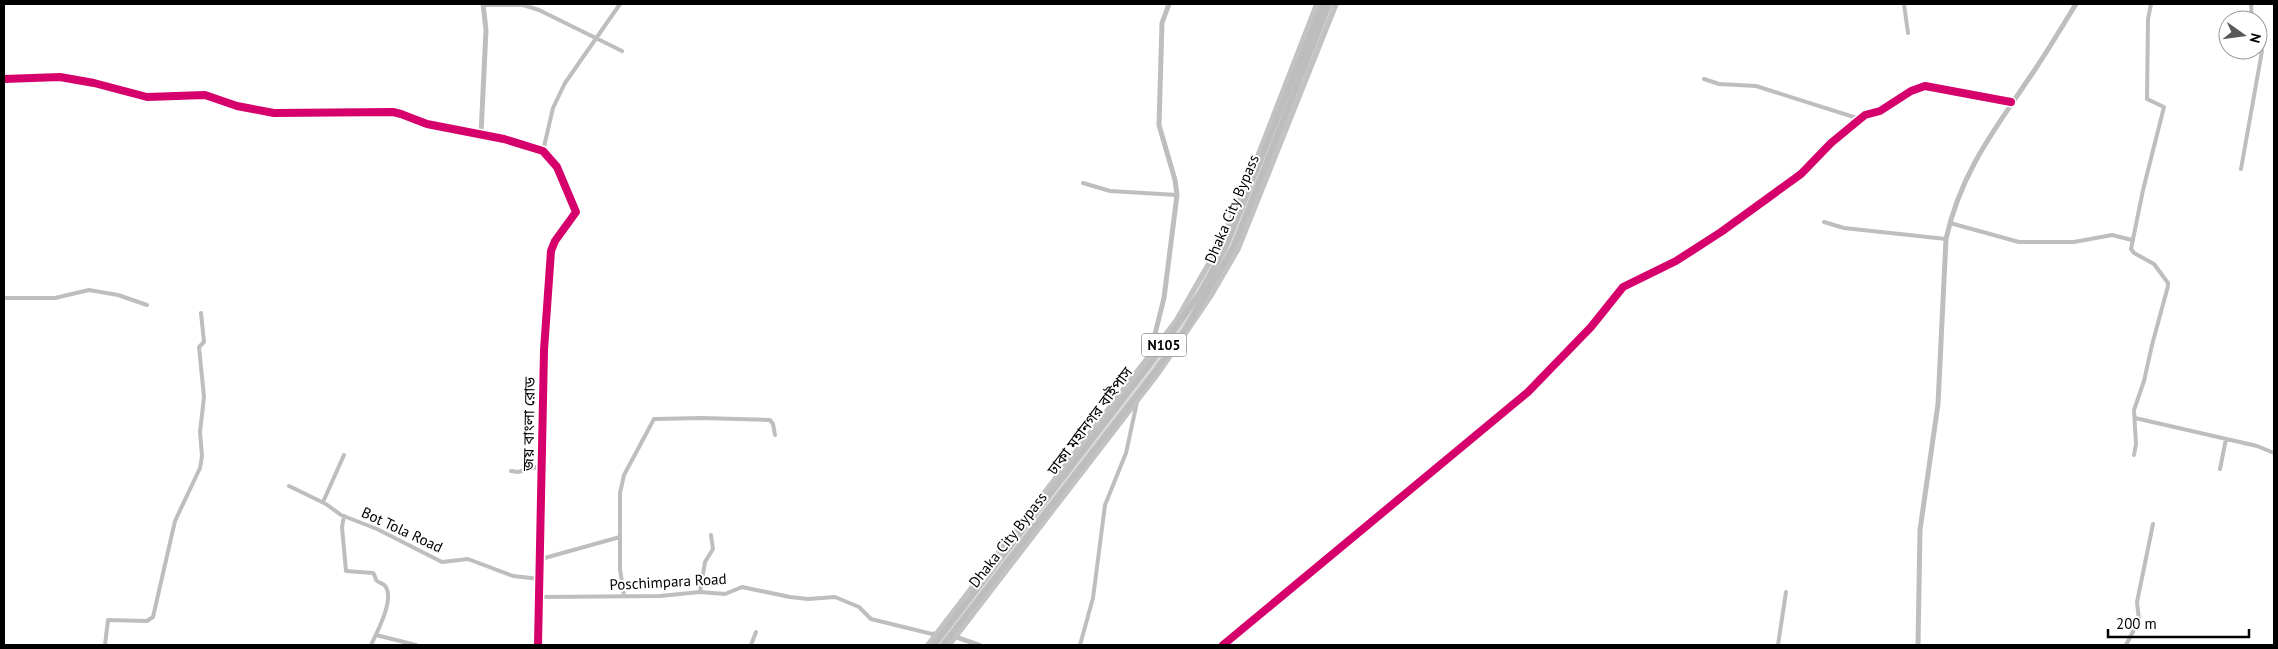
<svg xmlns="http://www.w3.org/2000/svg" width="2278" height="649" viewBox="0 0 2278 649" font-family="'PT Sans','Noto Sans Bengali',sans-serif">
<style>
.lines{fill:none;stroke-linecap:round;stroke-linejoin:round}
.trunk-casing{stroke:#dbdbdb;stroke-width:9}
.minor{stroke:#bebebe;stroke-width:4}
.tertiary{stroke:#bebebe;stroke-width:5}
.secondary{stroke:#c2c2c2;stroke-width:5.5}
.trunk{stroke:#bdbdbd;stroke-width:6}
.cycleway-casing{stroke:#fff;stroke-width:11}
.cycleway{stroke:#d6006c;stroke-width:8}
.labels{text-anchor:middle;stroke-width:4;stroke-linejoin:round;paint-order:stroke}
.shield{fill:#fff;stroke:#4c4c4c;stroke-width:1}
.shield-label{font-size:14px;font-weight:bold;fill:#000}
.street-label{font-size:15px;fill:#000;stroke:#fff}
</style>
<rect width="100%" height="100%" fill="#fff"/>
<g class="lines">
<!-- trunk casing -->
<g class="trunk-casing">
<path id="trunk" d="M934,645L1150,364L1201,292L1226,246L1323,4
M943,645L1156,370L1184,331L1233,248L1329,4"/>
</g>
<!-- minor -->
<path class="minor" d="M1904,4L1908,33
M2251,4L2252,20
M483,5H523L539,10L622,51
M4,79L60,77L94,83L147,97L205,95L237,106L274,113L393,112L427,124L481,134
M1704,79L1719,84L1756,86L1860,119
M543,151L553,108L565,83L620,4
M2241,169L2262,51L2258,40
M1083,183L1110,191L1177,195
M1824,222L1844,228L1946,239
M1950,223L2019,242H2074L2112,235L2132,240
M4,298H55L89,290L118,295L147,305
M2135,418L2257,446L2274,453
M2134,455L2136,444L2134,410L2144,381L2152,345L2168,286V283L2154,264L2134,253L2131,249L2143,190L2164,107L2147,99L2148,19L2151,4
M2220,469L2226,439
M511,471L518,472L541,466
M289,486L326,504L341,515L377,529L442,562L468,559L513,576L540,579
M323,502L344,455
M344,516L342,527L346,571L373,573C375,575 375,577 376,580C378,583 384,583 386,587C394,601 377,632 371,645
M541,559L620,537
M700,592L705,562L713,549L711,535
M624,596L620,569V493L624,475L654,419L703,418L770,420L773,424L775,435
M540,597L660,596L700,592L725,594L742,587L790,597L808,599L835,597L859,607L871,619L932,634L937,633
M376,635L416,645
M105,645L108,620L147,621L153,617L175,521L200,468L202,456L200,432L204,397L199,347L204,342L201,313
M751,645L756,632
M1080,645L1093,598L1105,505L1126,453L1137,402
M1778,645L1786,592
M2126,645L2139,620L2137,602L2153,524"/>
<!-- tertiary -->
<path class="tertiary" d="M483,4L486,30L481,134L543,151L557,167L576,212L555,241L551,251L544,350L538,645
M1153,350L1154,338L1164,298L1177,195L1175,180L1159,125L1162,23L1169,4
M956,637L979,645
M1223,645L1528,392L1591,327L1623,287L1676,261L1721,232L1801,174L1831,143L1865,115L1880,111L1911,91L1925,86L2011,102
M1918,645L1920,530L1938,404L1946,239C1961,170 1998,125 2036,68C2050,47 2063,25 2076,4"/>
<!-- secondary -->
<path class="secondary" d="M928,645L1176,321L1220,244L1249,179L1317,4
M949,645L1159,372L1210,297L1238,249L1336,4"/>
<!-- trunk -->
<use href="#trunk" class="trunk"/>
<!-- cycleway casing -->
<g class="cycleway-casing">
<path id="cycleway" d="M4,79L60,77L94,83L147,97L205,95L237,106L274,113L393,112L401,114L427,124L504,139L543,151L557,167L576,212L555,241L551,251L544,350L538,645
M1223,645L1528,392L1591,327L1623,287L1676,261L1721,232L1801,174L1831,143L1865,115L1880,111L1911,91L1925,86L2011,102"/>
</g>
<!-- cycleway -->
<use href="#cycleway" class="cycleway"/>
</g>
<g class="labels">
<!-- shield labels -->
<rect class="shield" x="1141.5" y="333.5" width="45" height="23" rx="4"/>
<g class="shield-label">
<text x="1164" y="350">N105</text>
</g>
<!-- street labels -->
<g class="street-label">
<text transform="translate(1232 209) rotate(-67)" y="5">Dhaka City Bypass</text>
<text transform="translate(1090 421) rotate(-53)" y="5">ঢাকা মহানগর বাইপাস</text>
<text transform="translate(529 424) rotate(-89)" y="5">জয় বাংলা রোড</text>
<text transform="translate(402 530) rotate(25)" y="5">Bot Tola Road</text>
<text transform="translate(1008 540) rotate(-52)" y="5">Dhaka City Bypass</text>
<text transform="translate(668 582) rotate(-3)" y="5">Poschimpara Road</text>
</g>
</g>
<!-- border -->
<rect width="2278" height="649" fill="none" stroke="#000000" stroke-width="10"/>
<!-- north arrow -->
<g transform="translate(2243 35) rotate(104)"><circle r="24" fill="#ffffff" stroke="#999999"/>
<path d="M0-4L9 19L0 12L-9 19Z" fill="#595959"/>
<text y="-8" font-size="14" font-weight="bold" text-anchor="middle" fill="#000000">N</text>
</g>
<!-- scale -->
<path d="M2108 629v8h141v-8" fill="none" stroke="#000000" stroke-width="2.5"/>
<text x="2116" y="629" font-size="15" fill="#000000" stroke="#ffffff" stroke-width="4" paint-order="stroke">200 m</text>
</svg>
